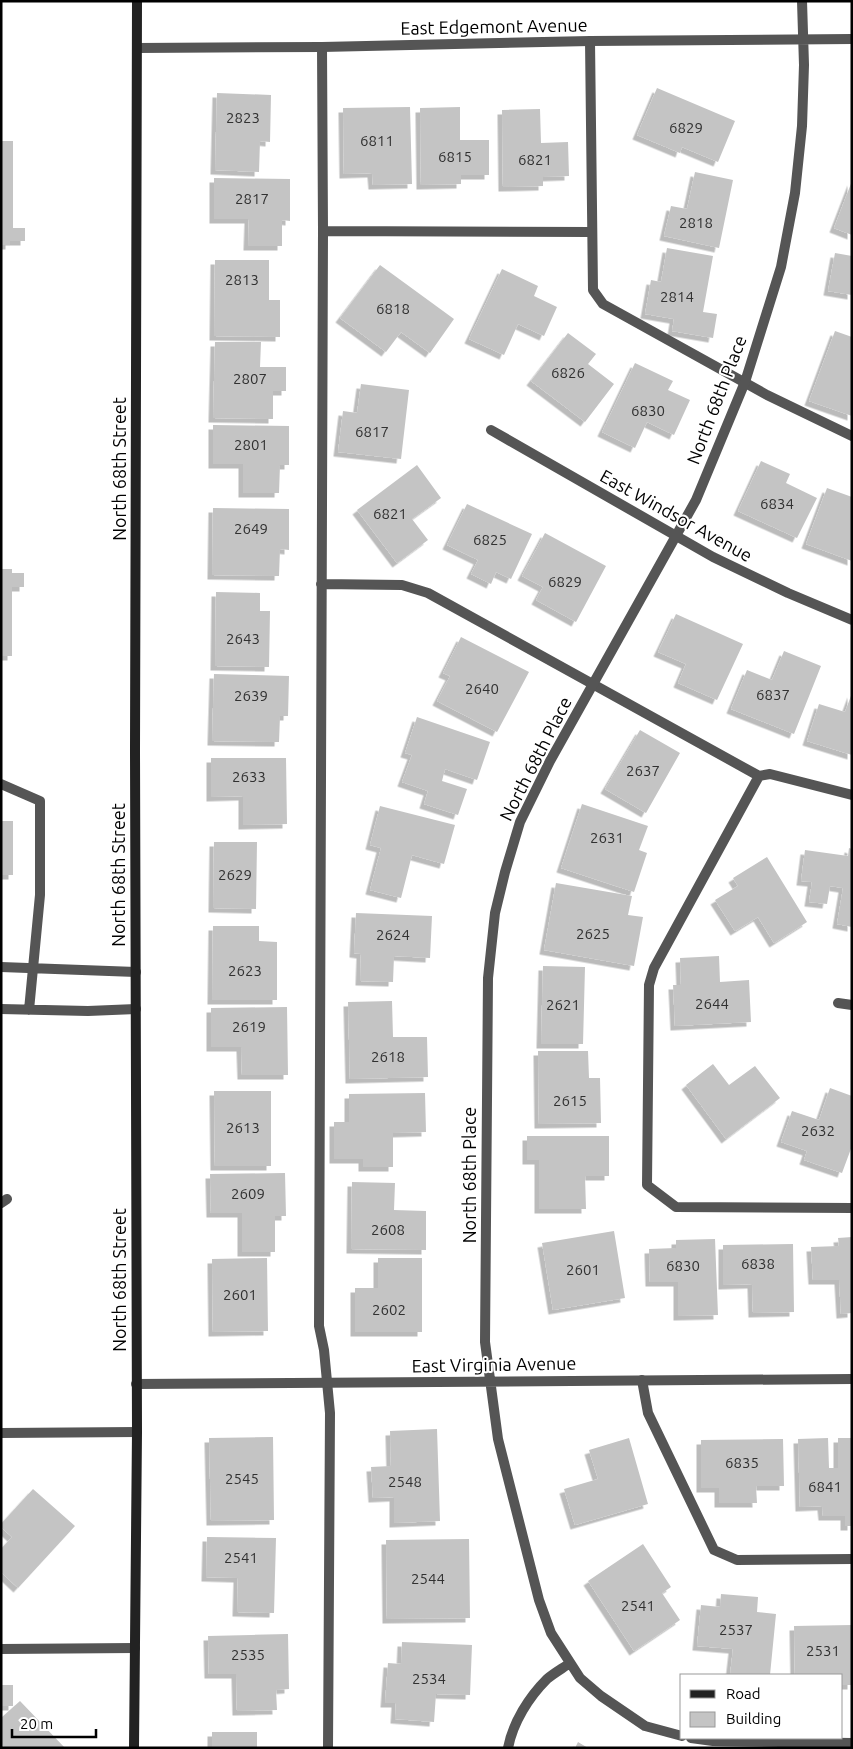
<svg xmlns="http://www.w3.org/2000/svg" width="853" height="1749" viewBox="0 0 853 1749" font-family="Ubuntu,sans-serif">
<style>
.building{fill:#c4c4c4;filter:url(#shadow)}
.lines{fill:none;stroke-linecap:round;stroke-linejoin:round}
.lane{stroke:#555;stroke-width:10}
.street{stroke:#555;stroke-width:10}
.secondary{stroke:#222;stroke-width:10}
.labels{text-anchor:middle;stroke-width:4;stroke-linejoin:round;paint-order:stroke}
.number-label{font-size:15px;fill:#313131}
.street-label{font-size:18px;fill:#000;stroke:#fff}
</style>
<defs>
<filter id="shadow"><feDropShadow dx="-4.5" dy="4.5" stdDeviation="0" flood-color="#0004"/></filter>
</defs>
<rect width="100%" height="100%" fill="#fff"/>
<!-- building -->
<path class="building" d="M657,88L735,121L718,162L682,147L680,153L637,135Z
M217,93L271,95L270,142L260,141L259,172L215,170Z
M410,107L412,184L373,185L372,173L344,174L343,108Z
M460,107V140H489V175H461V184L421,185L420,108Z
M540,109L541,143L568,142L569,176L543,177V186L503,187L502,110Z
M1,141H13V228H25V241H10V245H1Z
M695,172L733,180L719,248L664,236L671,206L687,209Z
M214,178L290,179V221L282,220V246H248L249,219H214Z
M852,181V235L834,228Z
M667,248L713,256L703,312L717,314L713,338L672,331L674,319L645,314L651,280L661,282Z
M835,253L852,256V295L828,291Z
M215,260H269V300H280V337L214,336Z
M380,265L454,319L430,353L401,332L386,352L340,318Z
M502,269L538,286L534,296L557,307L544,336L518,324L504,355L469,339Z
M835,331L852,337V416L809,401Z
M568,333L596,354L588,364L614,384L585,422L531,381Z
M215,342H261L260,367H286V391H273V419L213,418Z
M635,363L673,381L668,390L690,400L674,435L647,422L635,448L602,432Z
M361,384L409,390L401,459L338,452L343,411L357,413Z
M213,425L289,426V465H280L279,493H243V464H213Z
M761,461L790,474L786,483L817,498L797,538L738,511Z
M417,465L441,498L412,519L428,540L397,563L357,510Z
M827,488L852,497V561L806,544Z
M467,504L532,534L511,579L496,572L491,584L471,574L478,560L447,545Z
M213,508L289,509V550L280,549L279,576L212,575Z
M545,533L606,566L576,622L536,600L543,587L522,576Z
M1,569H12V573H24V587H12V656H1Z
M216,592L260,593V611H270L269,667L215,666Z
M676,614L743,644L717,700L678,683L686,664L658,652Z
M461,637L529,672L497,732L437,701L450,676L443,673Z
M784,651L821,666L794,734L731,709L747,670L772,680Z
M214,674L289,676L288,716H280L279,742L212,741Z
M852,693V755L807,741L819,704L845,712Z
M417,717L490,742L477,780L445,769L442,781L467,789L458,815L424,804L428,791L402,782L412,755L405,753Z
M640,730L680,753L646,813L605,789Z
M211,758H286L287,824L243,825V796L211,797Z
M582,804L648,826L639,850L647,853L634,892L561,868Z
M380,806L455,825L444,864L412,855L401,898L370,890L381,848L370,845Z
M1,821H13V875H1Z
M214,842H257L256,909L213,908Z
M849,848L852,849V927L837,924L843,888L830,886L827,904L809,902L812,882L801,881L805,850L848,856Z
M767,857L807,922L774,943L758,917L735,931L715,900L738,886L733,878Z
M556,883L632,896L628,915L643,917L634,966L544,950Z
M356,913L432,916L430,958L394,956L393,982L360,981L361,954L354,953Z
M213,926H259V941L277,942V1000H212Z
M719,956L720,982L749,980L751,1022L675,1026L673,985H681L680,958Z
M543,966L585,967L583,1044H541Z
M392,1001L393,1037H427L428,1077L350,1079L348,1002Z
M287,1007L288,1075H242L241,1047H211V1008Z
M538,1051H588L589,1078H600L601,1123L539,1124Z
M713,1064L729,1085L755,1066L780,1098L726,1139L686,1085Z
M830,1088L852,1096V1146L842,1173L804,1160L807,1151L781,1142L792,1111L819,1120Z
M214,1091H271V1166H215Z
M425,1093L426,1132L393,1133V1167H363V1159H334V1122H349V1094Z
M527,1136H609V1176H585L586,1209H539V1160H527Z
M285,1173L286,1216H275V1252H242V1213H211L210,1174Z
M352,1182L395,1183L394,1210L426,1211V1250L351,1249Z
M614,1231L625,1298L553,1310L542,1243Z
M852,1237V1313L841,1314L839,1280H813L811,1247L839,1246L838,1238Z
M715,1239L718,1315L678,1316V1282H650L649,1249L676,1248V1240Z
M793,1244L794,1312L753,1313L752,1284L723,1285V1245Z
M267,1258L268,1331L213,1332L212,1259Z
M378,1258H422V1332H355V1288H378Z
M437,1429L440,1521L394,1523V1497L373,1498L371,1467L391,1466L390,1431Z
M273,1437L274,1520L211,1521L209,1438Z
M629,1438L648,1504L575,1525L564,1489L598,1479L589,1450Z
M828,1438L829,1468H838V1438H852V1526H845V1516H823L822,1506L800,1507L798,1439Z
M783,1439L784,1486H756L757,1503H719V1488H701V1440Z
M33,1489L75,1526L18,1588L1,1572V1549L12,1537L1,1527V1524Z
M207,1537L276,1538L274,1613L237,1612L238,1578L206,1577Z
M469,1539L470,1618L387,1619L386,1540Z
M643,1544L671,1587L662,1593L680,1620L634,1651L588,1581Z
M721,1594L758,1597L757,1612L776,1614L770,1675H730L733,1649L697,1646L701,1605L720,1607Z
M852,1625V1685H842V1675H795L794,1626Z
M288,1634L289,1689L276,1690L277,1710L237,1711L236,1674H209L208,1636Z
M402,1642L472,1645L470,1695L436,1694L434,1722L395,1719L396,1703H385L388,1663L401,1664Z
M1,1685H13V1706H1Z
M20,1701L65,1748H5L1,1743V1718Z
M212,1732H257V1748H212Z
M578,1742L588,1748H575Z"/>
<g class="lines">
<!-- lane -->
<path class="lane" d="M590,41L593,290L603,304L767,395L852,436
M322,47L323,231L319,1326L324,1350L330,1413L328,1748
M323,231L592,232
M321,584L402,585L428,593L759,776L770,774L852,795
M759,776L654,968L649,985L647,1185L676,1207L852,1208
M1,784L40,801V895L29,1010
M1,967L136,972
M1,1009L88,1011L136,1009
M1,1203L7,1199
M642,1380L648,1413L714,1550L737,1560L852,1559
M1,1433L137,1432"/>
<!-- street -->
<path class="street" d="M137,48L322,47L590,41L852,39
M491,430L713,557L788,593L852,620
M838,1003L852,1005
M136,1384L852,1379
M1,1649L135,1648
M682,1736L645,1726L601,1696L580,1678L551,1633L539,1600L498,1439L485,1342L488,978L495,913L505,872L520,822L550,761L696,500L745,382L781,267L795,193L802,126L804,65L802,1
M691,1738L713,1741L852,1743
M508,1748C513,1722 529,1697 547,1679C554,1673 563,1668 570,1663"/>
<!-- secondary -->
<path class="secondary" d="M134,1748L137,1432L135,751L137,1"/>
</g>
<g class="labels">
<!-- number labels -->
<g class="number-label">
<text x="243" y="123">2823</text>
<text x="686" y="133">6829</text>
<text x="377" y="146">6811</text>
<text x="455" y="162">6815</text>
<text x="535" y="165">6821</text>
<text x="252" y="204">2817</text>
<text x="696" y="228">2818</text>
<text x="242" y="285">2813</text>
<text x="677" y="302">2814</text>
<text x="393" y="314">6818</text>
<text x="568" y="378">6826</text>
<text x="250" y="384">2807</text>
<text x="648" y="416">6830</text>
<text x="372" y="437">6817</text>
<text x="251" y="450">2801</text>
<text x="777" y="509">6834</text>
<text x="390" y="519">6821</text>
<text x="251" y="534">2649</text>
<text x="490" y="545">6825</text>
<text x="565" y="587">6829</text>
<text x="243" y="644">2643</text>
<text x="482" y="694">2640</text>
<text x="773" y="700">6837</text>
<text x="251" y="701">2639</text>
<text x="643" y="776">2637</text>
<text x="249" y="782">2633</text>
<text x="607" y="843">2631</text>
<text x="235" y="880">2629</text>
<text x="593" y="939">2625</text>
<text x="393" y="940">2624</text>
<text x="245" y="976">2623</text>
<text x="712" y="1009">2644</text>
<text x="563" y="1010">2621</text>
<text x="249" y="1032">2619</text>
<text x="388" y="1062">2618</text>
<text x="570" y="1106">2615</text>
<text x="243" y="1133">2613</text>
<text x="818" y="1136">2632</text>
<text x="248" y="1199">2609</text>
<text x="388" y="1235">2608</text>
<text x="758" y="1269">6838</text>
<text x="683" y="1271">6830</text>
<text x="583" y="1275">2601</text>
<text x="240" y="1300">2601</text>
<text x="389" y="1315">2602</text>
<text x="742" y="1468">6835</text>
<text x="242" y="1484">2545</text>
<text x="405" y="1487">2548</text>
<text x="825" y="1492">6841</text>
<text x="241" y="1563">2541</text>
<text x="428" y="1584">2544</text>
<text x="638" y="1611">2541</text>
<text x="736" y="1635">2537</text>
<text x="823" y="1656">2531</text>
<text x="248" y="1660">2535</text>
<text x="429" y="1684">2534</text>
</g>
<!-- street labels -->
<g class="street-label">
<text transform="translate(494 27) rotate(-1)" y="6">East Edgemont Avenue</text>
<text transform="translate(717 400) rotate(-69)" y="6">North 68th Place</text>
<text transform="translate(120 469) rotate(-90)" y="6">North 68th Street</text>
<text transform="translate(676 516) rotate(29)" y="6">East Windsor Avenue</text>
<text transform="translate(536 759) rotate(-63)" y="6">North 68th Place</text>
<text transform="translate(119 875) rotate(-90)" y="6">North 68th Street</text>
<text transform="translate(470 1175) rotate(-90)" y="6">North 68th Place</text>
<text transform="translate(120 1280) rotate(-90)" y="6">North 68th Street</text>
<text transform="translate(494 1365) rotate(-1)" y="6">East Virginia Avenue</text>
</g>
</g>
<!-- border -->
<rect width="853" height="1749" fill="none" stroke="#000000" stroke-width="5"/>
<!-- legend -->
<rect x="680" y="1674" width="162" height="65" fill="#ffffff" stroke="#999999"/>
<rect x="690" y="1690" width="25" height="8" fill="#222222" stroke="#999999"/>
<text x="726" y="1699" font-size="15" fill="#000000">Road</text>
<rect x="690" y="1712" width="25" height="15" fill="#c4c4c4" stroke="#999999"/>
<text x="726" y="1724" font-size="15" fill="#000000">Building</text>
<!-- scale -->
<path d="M12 1729v8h84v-8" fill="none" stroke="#000000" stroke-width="2.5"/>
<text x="20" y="1729" font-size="15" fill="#000000" stroke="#ffffff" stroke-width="4" paint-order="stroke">20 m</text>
</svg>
